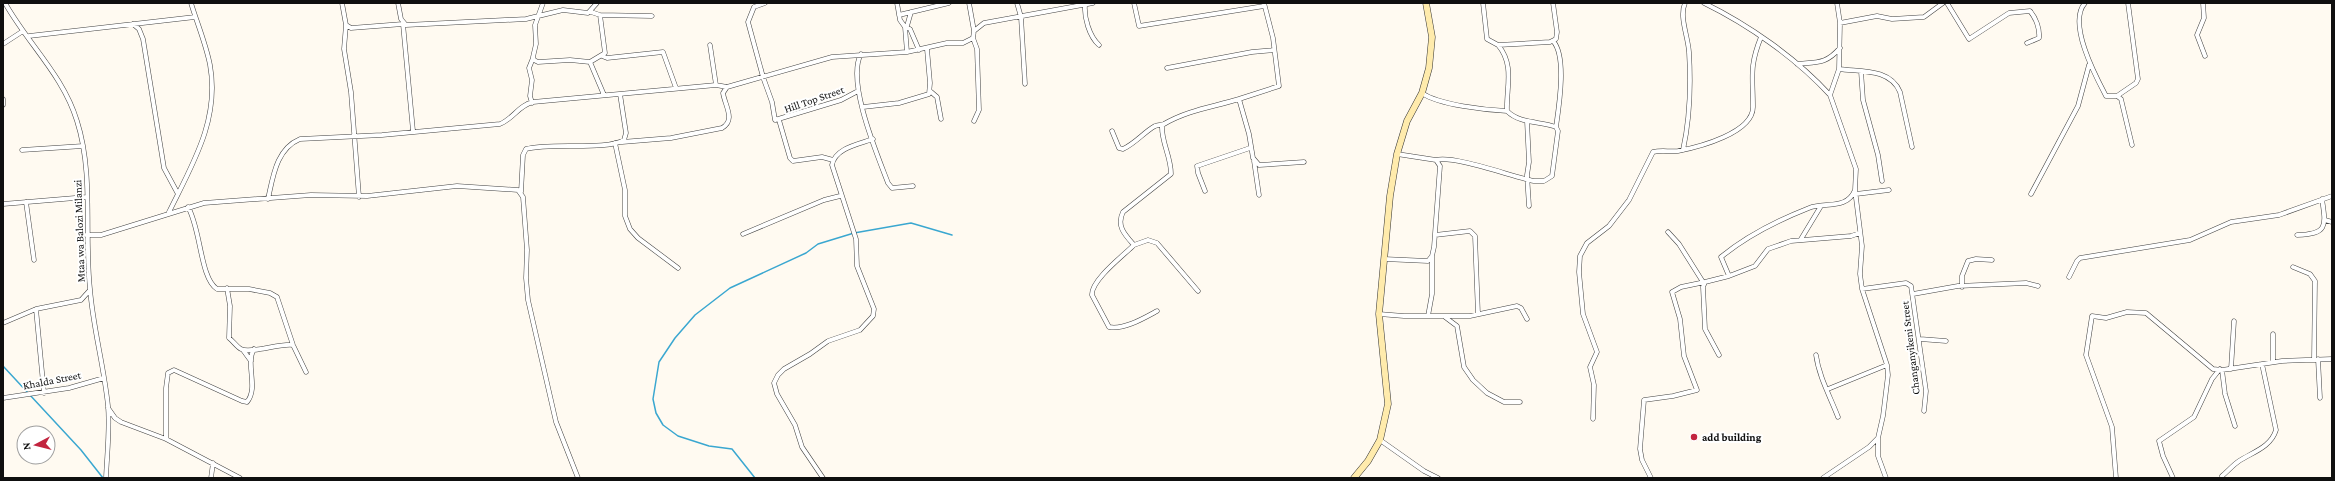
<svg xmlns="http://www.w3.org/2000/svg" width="2335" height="481" viewBox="0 0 2335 481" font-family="'Crimson Pro',serif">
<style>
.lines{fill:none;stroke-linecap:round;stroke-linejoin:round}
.stream{stroke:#3aa7d0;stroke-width:1.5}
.street-casing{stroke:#424242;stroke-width:5}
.secondary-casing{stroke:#313131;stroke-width:7}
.street{stroke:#fff;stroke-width:4}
.secondary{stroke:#ffebac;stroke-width:6}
.poi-dot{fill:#c2243f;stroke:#fff;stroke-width:1.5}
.labels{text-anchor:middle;stroke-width:4;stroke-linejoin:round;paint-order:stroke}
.street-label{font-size:11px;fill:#0f0f0f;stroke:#fff}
.poi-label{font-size:11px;font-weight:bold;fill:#0f0f0f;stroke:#fff;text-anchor:start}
</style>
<rect width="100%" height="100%" fill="#fffaf1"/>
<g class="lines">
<!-- stream -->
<path class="stream" d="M3,366L81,450L103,478
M755,478L732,449L709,446L678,436L663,425L656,413L653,399L659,362L675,338L695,315L730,288L806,253L818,244L854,233L911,223L952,235"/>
<!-- street casing -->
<g class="street-casing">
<path id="street" d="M5,3C28,44 63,75 77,121C94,174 84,234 90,289C93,328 104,366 108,406C110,429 107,454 106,478
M342,3L346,25L344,49L351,92L359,197
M398,3L401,19L406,25L526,19L563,10L588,13L597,3
M543,3L535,25L536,44L533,57L534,60L538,62L570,60L590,62L604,95
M765,3L754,7L748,22L763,77L772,102L775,120L841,100L858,91
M897,3L900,20L905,27L907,52
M969,3L974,31
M1017,3L1021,17L1025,84
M1134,3L1139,26L1264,6
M1264,3L1273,38L1279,86L1239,99L1249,134L1253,158L1259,165L1304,162
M1483,3L1487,39L1498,45L1550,42L1556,39L1557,32L1553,3
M1704,3C1749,25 1796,58 1830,95
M1947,3L1969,39L2009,13L2030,11C2036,18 2040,29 2039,38L2027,43
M2085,3C2067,23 2096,77 2106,96H2117L2121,99L2132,145
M2203,3L2204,18L2197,35L2205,56
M1085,5C1084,17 1089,36 1099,45
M591,12L600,15L652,16
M899,15L949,3
M1840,23L1877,16L1892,19L1924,17L1943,3
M133,24L139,29L143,39L164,168L178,194
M346,25L351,28L403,24L413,131
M907,26L911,12
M905,27L910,29L919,50
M29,36L195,17
M973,38L977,49L979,110L974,121
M1553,41C1567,56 1559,106 1556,127
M3,44L23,31
M710,45L716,85
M861,54C846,81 877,154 888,183L892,188L913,186
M602,56L607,58L663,52L676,88
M590,62L605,53L600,15
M1797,64C1818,62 1826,64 1840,48
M1167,68L1252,52L1274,50
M1839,69C1860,72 1890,68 1900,92L1912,147
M1861,71L1863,100L1878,155L1882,181
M930,91L937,97L941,119
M1422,93C1439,105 1486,110 1507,111
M2117,96L2136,83L2138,79L2128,3
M3,99V105
M532,103L530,96L532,80L529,68L533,58
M863,107L899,103L929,94L930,83L927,49
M779,120L790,158L793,161L822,157L833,160
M1527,121L1529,162L1527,175L1529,206
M1162,125C1161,142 1171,156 1171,174L1123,212C1116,226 1125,235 1134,245L1148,240L1157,243L1198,291
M1112,131L1119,148L1123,149C1136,143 1144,132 1155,126C1158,125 1161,125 1164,124C1188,110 1213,107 1239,99
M622,142L671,138L722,128C736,120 725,106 723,93L727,87
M615,143L625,190V216L630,229L638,238L678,268
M22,150L83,146
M1683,150C1690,118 1691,84 1689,52C1688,36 1679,17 1685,3
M1436,160C1454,155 1513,177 1534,181H1544L1552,176L1558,131L1556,127C1540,121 1520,124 1507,111C1506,88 1515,65 1498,45
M1254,161L1259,195
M1205,191L1198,173L1197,166L1250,148
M521,192L523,155L526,149C551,142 606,151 624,140L626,133L620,94
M1856,194L1889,190
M2031,194L2078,106L2089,65
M268,199C273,177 276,149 300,139L382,135L500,124C513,119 519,105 533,102L716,85L727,87L832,57L907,52L947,43H963L973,38L974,31L984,23L1093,3
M26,202L34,260
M3,204L87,197
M188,207C201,229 200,278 217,289H249L270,293L277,297L293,345L306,372
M169,212C192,165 220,120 210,65C206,44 197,23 191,3
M2325,220L2332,222
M1668,232L1679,244L1703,282
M743,234L824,200L840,196
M86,235H101L204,203L311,195L367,196L457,186L518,190L523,197L527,250L526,278L528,300L556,422L578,478
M1435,235L1470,231L1475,236L1478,314
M2297,235C2328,234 2326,226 2322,199
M1801,239L1821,206
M1134,245C1124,255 1091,280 1092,295L1109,327C1124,330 1144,318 1157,311
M1384,259L1428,261L1432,256L1434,247L1440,166L1436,160L1397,154
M2293,267L2310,274L2315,281L2314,360
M1729,276L1721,257C1748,235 1776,221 1809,208C1825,202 1847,210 1855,190
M2069,277L2077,261L2080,258L2190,240L2231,222L2279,215L2332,196
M1962,287V276L1968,261L1976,259L1992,260
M227,288L230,306L229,338C233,341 237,347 241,349C251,354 280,343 293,345
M1862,289L1906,283L1911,286L1926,391L1924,411
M1913,294L1958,286L2026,283L2038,286
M36,309L44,393
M1379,314L1404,316H1470L1517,306L1521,308L1527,319
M1428,316L1432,294V256
M1445,317L1457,326L1464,367L1473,380L1487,393L1504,402H1520
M3,323L36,309L81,300L90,290
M2273,334V362
M1920,339L1946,341
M243,350L251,361
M1719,355L1705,329L1703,287L1705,282L1729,276L1755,266L1768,249L1791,241L1851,236L1860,233
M1816,355C1819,377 1830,396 1838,417
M2318,359L2320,398
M2231,369L2234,321
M2222,370L2225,394L2235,426
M1828,389L1887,365
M3,398L69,388L104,378
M108,408L115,418L121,422L166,439L240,478
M1593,419L1594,385L1590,367L1597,352L1583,314L1579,272L1580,256L1587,243L1609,226L1629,200L1653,152C1661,150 1670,152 1678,151C1699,147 1753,133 1753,107C1753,76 1749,67 1761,37
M1878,438V456L1886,478
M166,439V388L168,373L174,370L242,401L247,402C259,388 245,364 254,349
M1380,440L1424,471L1438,478
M2222,476C2228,471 2233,465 2239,461C2253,452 2271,447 2276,430L2262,364
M211,478L213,463
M823,478L802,447L795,425L777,394L774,383L778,375L784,369L810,354L828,341L860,330L873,316L874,309L857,266L856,239L832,165C835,148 859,144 873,139
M1651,478L1642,460L1640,449L1644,400L1673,396L1697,390L1684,356L1680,319L1672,292L1681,287L1705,282
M1823,478L1869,447L1878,438L1883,416L1888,375L1887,365L1862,289L1860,274L1862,246L1855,190L1856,169L1830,95L1839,69L1840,23L1837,3
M2116,478L2112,427L2086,355L2092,316L2106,318L2127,312L2146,313L2213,369L2222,370L2282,361L2332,359
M2173,478L2163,456L2159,441L2194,417L2212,379L2220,369"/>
</g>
<!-- secondary casing -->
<g class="secondary-casing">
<path id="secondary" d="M1354,478L1368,461L1380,440L1388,404L1379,314L1390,196L1397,154L1407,121L1422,93L1429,68L1432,37L1426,3"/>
</g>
<!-- street -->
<use href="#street" class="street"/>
<!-- secondary -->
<use href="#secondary" class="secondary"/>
</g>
<!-- markers -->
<circle class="poi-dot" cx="1694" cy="437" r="4"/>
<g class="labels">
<!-- street labels -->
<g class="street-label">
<text transform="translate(814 99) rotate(-19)" y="4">Hill Top Street</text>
<text transform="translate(79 231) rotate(-92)" y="4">Mtaa wa Balozi Milanzi</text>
<text transform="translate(1910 348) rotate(-97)" y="4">Changanyikeni Street</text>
<text transform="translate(52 380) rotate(-11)" y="4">Khalda Street</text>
</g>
<!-- poi labels -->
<g class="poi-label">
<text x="1702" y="441">add building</text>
</g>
</g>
<!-- border -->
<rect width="2335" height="481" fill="none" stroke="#0f0f0f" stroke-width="8"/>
<!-- north arrow -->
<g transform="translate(36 445) rotate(263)"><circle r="19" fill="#ffffff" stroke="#9f9f9f"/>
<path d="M0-3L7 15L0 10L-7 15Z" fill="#c2243f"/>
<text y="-6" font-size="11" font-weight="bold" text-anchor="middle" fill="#0f0f0f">N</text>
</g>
</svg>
